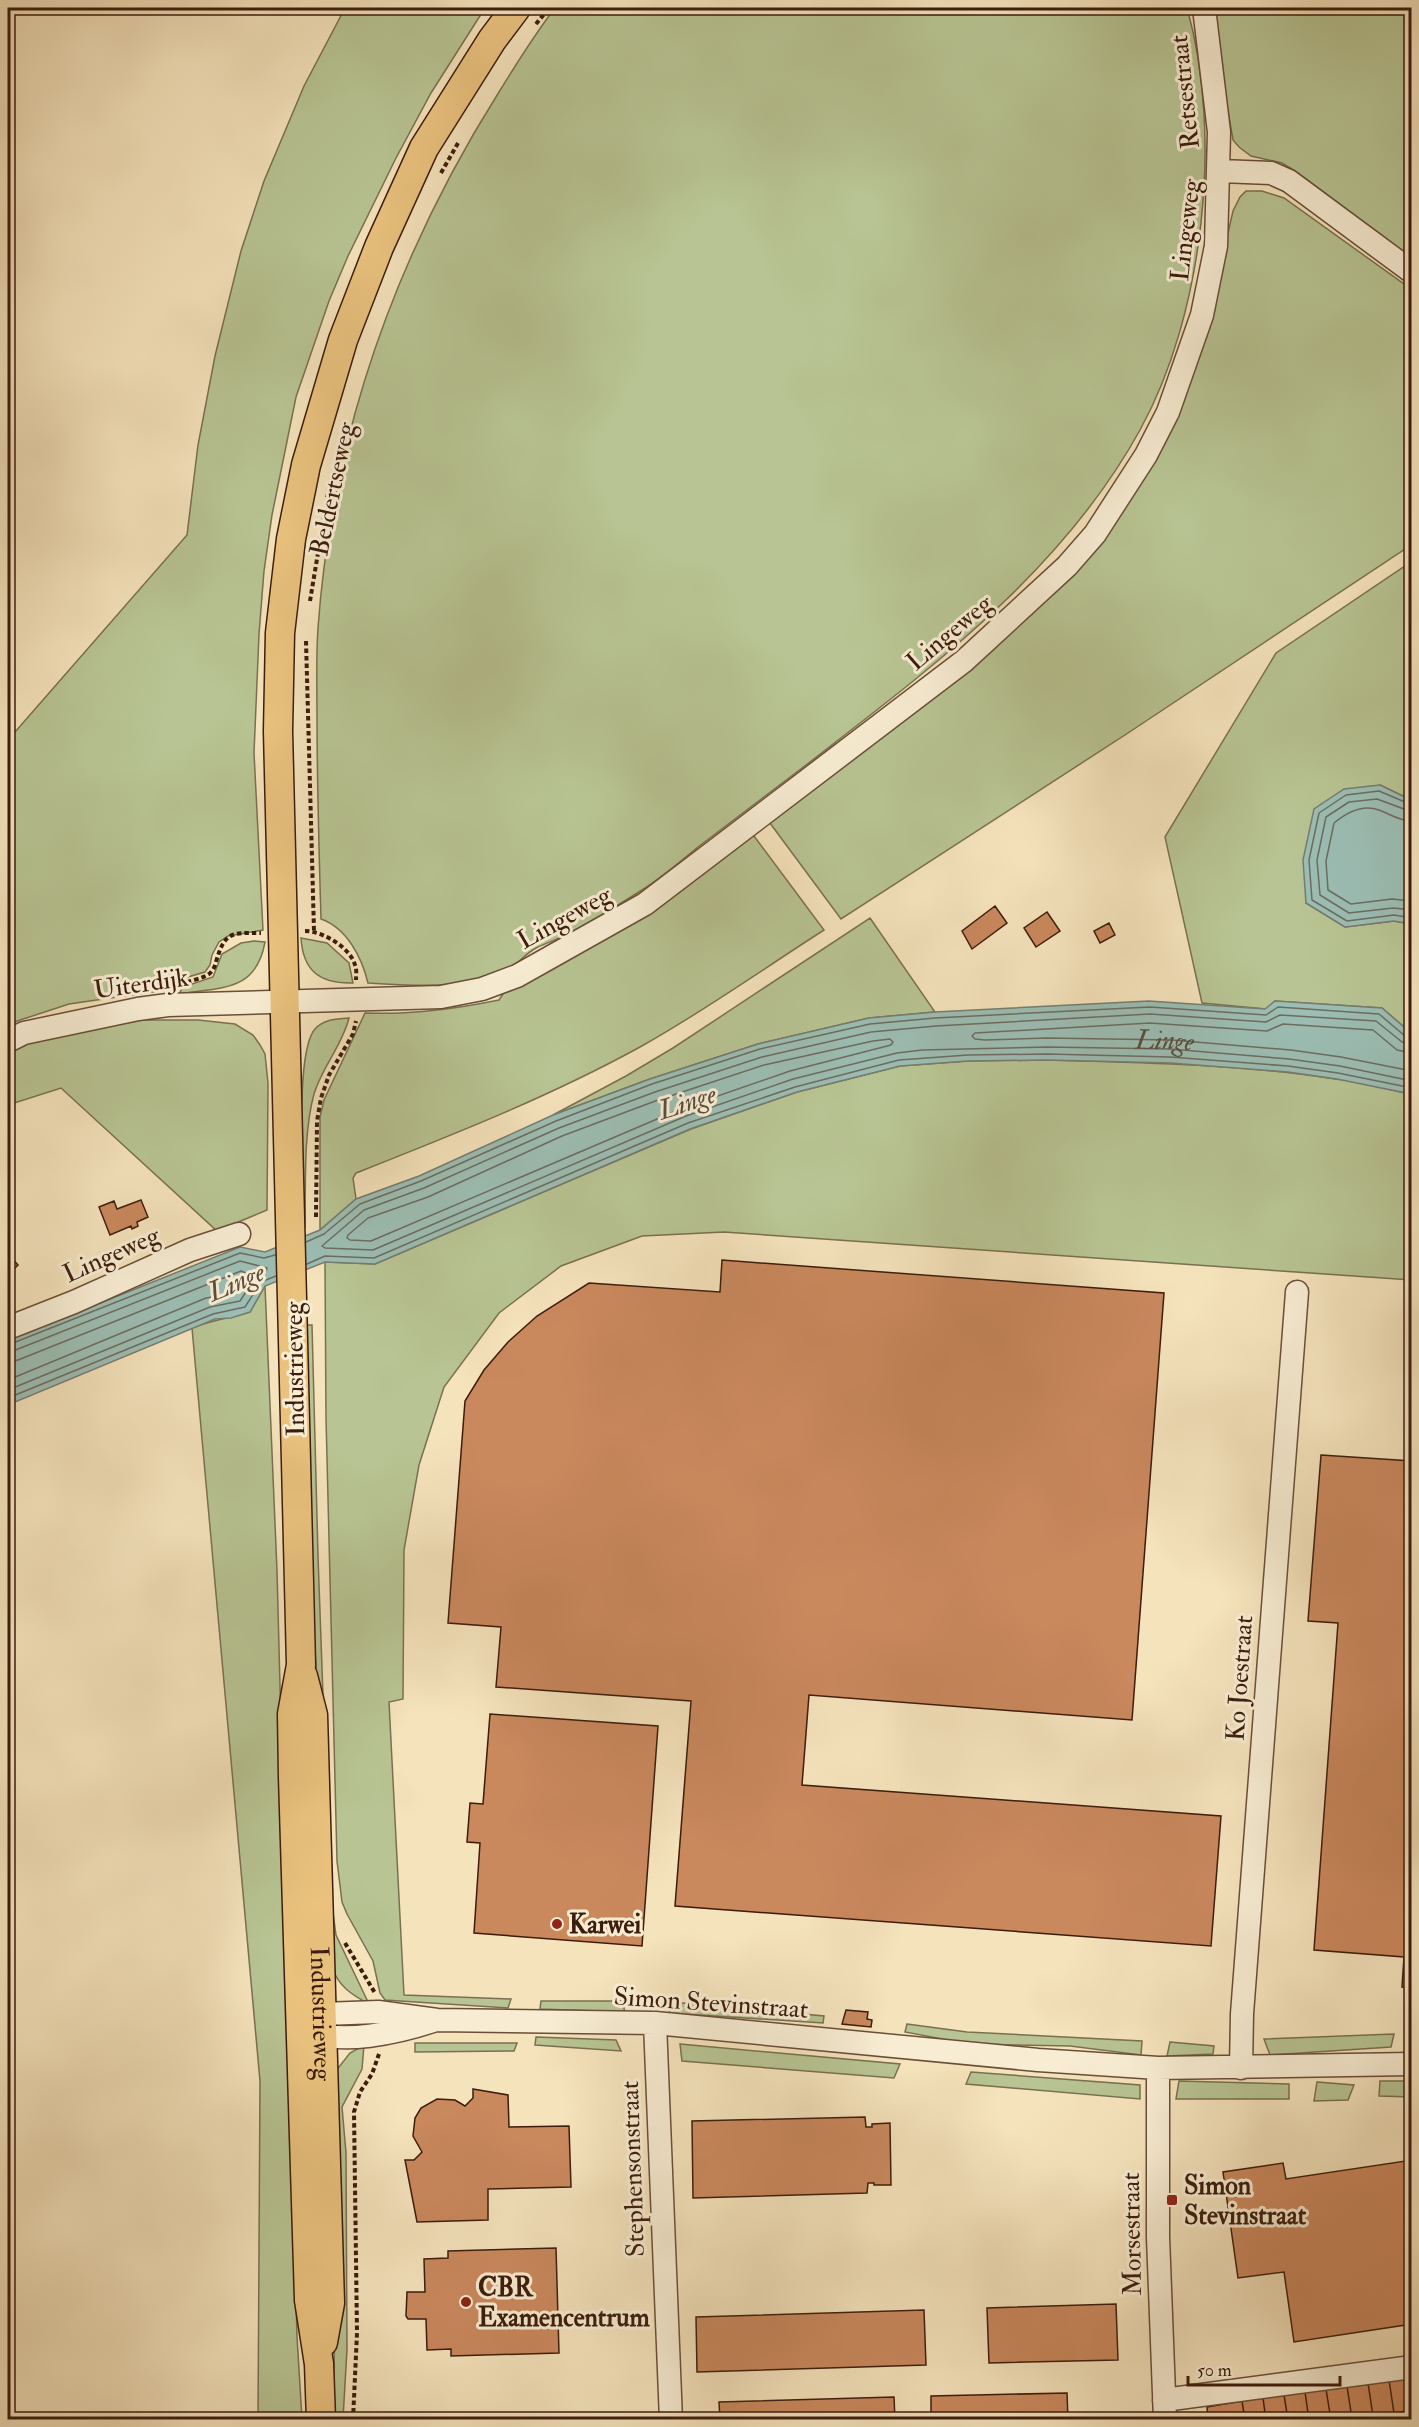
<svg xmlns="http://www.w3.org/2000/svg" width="1419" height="2427" viewBox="0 0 1419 2427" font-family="'IM FELL Double Pica',serif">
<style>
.green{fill:#b8c493;stroke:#7a7050;stroke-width:1.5}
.water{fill:#9cbeb4;stroke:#767d71;stroke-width:1.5}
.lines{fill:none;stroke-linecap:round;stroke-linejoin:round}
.shore{stroke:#6c6d60;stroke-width:1.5}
.building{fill:#ca885d;stroke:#3c1c0c;stroke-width:1.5}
.minor-casing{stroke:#6a4e38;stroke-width:25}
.major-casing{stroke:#3c1c0c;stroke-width:31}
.path{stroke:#3c1c0c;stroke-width:4;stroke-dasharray:4.5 3;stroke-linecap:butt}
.minor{stroke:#f8edd3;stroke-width:22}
.major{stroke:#eac27e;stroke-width:28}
.poi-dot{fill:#8f2418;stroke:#f8edd3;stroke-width:2}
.labels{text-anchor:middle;stroke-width:6;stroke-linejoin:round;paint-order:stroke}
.street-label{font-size:26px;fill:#3c1c0c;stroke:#f8edd3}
.poi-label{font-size:26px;font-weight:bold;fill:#3c1c0c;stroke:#f8edd3;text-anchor:start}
.water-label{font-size:27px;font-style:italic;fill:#594d3e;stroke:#f8edd3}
</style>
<rect width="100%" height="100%" fill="#f5e3bc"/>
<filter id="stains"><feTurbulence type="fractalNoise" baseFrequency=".00333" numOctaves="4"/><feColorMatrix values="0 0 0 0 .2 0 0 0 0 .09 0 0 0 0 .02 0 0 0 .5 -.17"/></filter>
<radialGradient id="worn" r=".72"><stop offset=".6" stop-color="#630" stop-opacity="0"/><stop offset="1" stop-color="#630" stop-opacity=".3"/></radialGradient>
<!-- green -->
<path class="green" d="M345,8H485L431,93L396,158L348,256L329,301L296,397L272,515L264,571L259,634L254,753L263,930L228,936L219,942L212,955L210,965L205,972L181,979L166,990L69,1004L8,1024V740L187,535L198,445L215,356L241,251L264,181L304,86Z
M555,8H1187C1223,134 1204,314 1140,430C1062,572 931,668 806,765C770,792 734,820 698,847C680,862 661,878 642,890C620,904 597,918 575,931C562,938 548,942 536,948C523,955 515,968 502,973C459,989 413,986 368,983C362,958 347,928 321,919C319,851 317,783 317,716C317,687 316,657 318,628C332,434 395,257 499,92C517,63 534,35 555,8Z
M1210,8H1411V257L1297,172L1282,163L1251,156L1239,147L1233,140Z
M1246,191H1262L1284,198L1411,289V545L1128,733L841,919L767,819L1090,549L1214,295L1233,211L1240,197Z
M1411,562V800L1380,785L1306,903L1345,927L1394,921L1411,924V1033L1382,1008L1275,1001L1266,1009L1202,1003L1165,837L1276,653Z
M751,832L824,930C763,969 703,1012 640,1047C549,1097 452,1135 356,1173L353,1178L356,1199L320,1230V1117L324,1100L365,1013C410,1015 455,1009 499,1000L510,983Z
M870,918L935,1012L869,1018L758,1044L650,1079L553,1115L626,1076L673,1048Z
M301,938L327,943L349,963L353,983C320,984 303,971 301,938Z
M254,941L265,942C256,992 222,987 179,994L183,987L213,977L222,954L241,943Z
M349,1018C342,1046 322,1067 314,1094C303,1134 306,1186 305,1228C303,1191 294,1053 315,1029C324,1019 336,1019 349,1018Z
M137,1020H198L235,1024L253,1035L260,1045L265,1054L268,1083L267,1210L217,1231L61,1088L8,1105V1048L31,1038Z
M1047,1060C1143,1063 1240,1064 1335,1079C1361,1082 1386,1089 1411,1094V1280L724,1232L642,1236L561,1266L499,1313L444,1387L419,1465L404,1550L403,1699L389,1702L404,1995L511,1999L508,2008L385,2000L380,1993L373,1961L347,1914L342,1902L337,1861L326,1418L325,1262L375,1264L691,1129L797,1092L900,1066L968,1061Z
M265,1286L277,1571L297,2337L302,2419H258L260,2081L192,1328C212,1320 230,1318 250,1312Z
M305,1325H312L318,1556L330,1891L336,1935L369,2004C352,1995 338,1986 332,1967L314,1631Z
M541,2001H622L625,2012L540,2009Z
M672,2002L824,2016L823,2023L669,2013Z
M907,2024L967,2032L1142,2041L1141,2055L1070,2046L969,2044L905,2032Z
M1394,2034L1391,2047L1270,2055L1264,2039Z
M536,2037L616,2040L621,2051L535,2045Z
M1170,2042L1214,2046L1213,2054L1167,2056Z
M415,2043H517L514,2051L415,2052Z
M680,2044L900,2064L894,2078L682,2061Z
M364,2045L362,2069L342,2107L346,2153L347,2349L343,2419L334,2420L335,2072L350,2053Z
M971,2072L1140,2085V2099L966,2084Z
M1179,2081L1289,2084V2099H1176Z
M1380,2081H1411V2097L1379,2096Z
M1317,2082L1354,2085L1348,2100L1314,2101Z"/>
<!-- water -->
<path class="water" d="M1380,785L1411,800V924L1394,921L1345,927L1306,903L1303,860L1314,809L1344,789Z
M1149,1001L1265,1009L1275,1001L1382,1008L1411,1033V1094L1337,1079L1288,1072L1170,1063L1047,1060L968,1061L900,1066L797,1092L690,1129L375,1264L325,1262L265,1286L250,1312L231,1318L215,1319L8,1405V1340L240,1247L265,1252L320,1230L356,1199L419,1176L553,1115L650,1079L758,1044L869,1018L935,1012Z"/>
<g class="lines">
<!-- shore -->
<g class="shore">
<path d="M1412,805L1379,791L1346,795L1319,813L1309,860L1312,900L1347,921L1394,915L1412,918"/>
<path d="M1412,812L1377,799L1349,802L1326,817L1317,860L1320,895L1349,913L1393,908L1412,910"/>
<path d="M1412,821C1399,821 1390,814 1379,810C1363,804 1346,813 1334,823L1326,861L1328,890L1351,904L1392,899L1412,901"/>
<path d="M890,1039L893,1042L891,1045L790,1071L683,1108L371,1241L350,1240L347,1238L348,1235L368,1218L428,1197L562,1136L658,1100L764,1065L873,1041Z"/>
<path d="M1412,1044L1402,1042L1376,1021L1280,1015L1266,1022L1150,1014L936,1026L871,1032L762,1057L655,1092L559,1128L424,1188L364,1210L322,1246L325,1248L373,1250L686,1116L793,1079L897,1053L922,1050L1047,1047L1170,1049L1289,1059L1340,1066L1412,1081"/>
<path id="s1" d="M1412,1053L1397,1050L1373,1030L1283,1024L1267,1031L1150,1023L975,1033L972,1036L975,1039L985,1040L1047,1038L1172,1040L1291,1050L1341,1057L1412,1071"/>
<path d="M306,1242L324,1234L360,1204L421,1181L556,1121L652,1084L760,1049L870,1024L935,1018L1150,1007L1266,1015L1278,1007L1379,1014L1405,1036L1412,1037"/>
<path d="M307,1264L325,1256L374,1258L688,1123L795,1087L899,1060L968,1055L1047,1054L1170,1057L1288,1066L1338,1073L1412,1088"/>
<path d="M8,1345L240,1253L264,1258L275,1255"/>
<path d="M8,1353L240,1261L267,1268L266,1271L255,1278L240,1301L210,1307L8,1390"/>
<path d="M8,1362L18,1360L241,1271L246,1273L234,1293L206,1298L8,1380"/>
<path d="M8,1398L213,1314L245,1307L261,1282L276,1276"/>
</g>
</g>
<!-- building -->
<path class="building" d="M995,906L1007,923L972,949L962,931Z
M1047,912L1060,931L1036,947L1024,928Z
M1109,923L1115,935L1100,943L1094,931Z
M141,1200L148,1217L137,1222L138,1226L132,1229L131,1226L110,1235L99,1207L114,1201L117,1209Z
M8,1254L18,1265L8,1275Z
M722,1260L1164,1293L1132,1720L809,1695L802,1785L1221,1816L1211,1946L675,1906L691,1701L496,1687L501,1627L448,1623L465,1401L484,1370L508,1342L537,1316L589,1283L720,1292Z
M1321,1455L1412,1461V1988L1402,1987L1404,1957L1314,1950L1338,1623L1308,1621Z
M490,1714L658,1726L642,1946L474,1933L480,1843L467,1842L470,1803L483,1804Z
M846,2010L868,2012L867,2019L872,2020L871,2027L842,2024Z
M473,2089L508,2095L509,2127L569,2126L571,2187L488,2189V2220L417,2222L405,2160H414L422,2152L413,2136L415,2118L421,2108L437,2099L455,2100L465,2106L473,2098Z
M865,2117L866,2127H872V2124L890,2123L891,2185H874V2183H868L867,2193L693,2198L692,2121Z
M1412,2160V2324L1294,2342L1284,2272L1238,2278L1223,2172L1283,2163L1286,2179Z
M556,2248L559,2353L451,2356V2349L427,2350L426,2319H408L406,2316L407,2292H425L424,2259L448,2258V2251Z
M1116,2304L1118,2360L989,2363L987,2308Z
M924,2310L926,2365L697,2372L696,2317Z
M1410,2377L1412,2410L1394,2413L1389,2380Z
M1389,2380L1394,2413L1373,2416L1368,2383Z
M1368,2383L1373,2416L1352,2419L1347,2386Z
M1347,2386L1352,2419L1331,2420L1326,2389Z
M1326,2389L1331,2420H1309L1305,2392Z
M1305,2392L1309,2420H1288L1284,2395Z
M1067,2393L1068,2420H931V2396Z
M1284,2395L1288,2420H1266L1263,2398Z
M894,2397L895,2420H720L719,2402Z
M1263,2398L1266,2420H1245L1242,2401Z
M1242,2401L1245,2420H1208L1207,2407Z
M1412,2410V2420H1395L1394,2413Z
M1394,2413L1395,2420H1374L1373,2416Z"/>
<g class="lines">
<!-- minor casing -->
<g class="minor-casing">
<path id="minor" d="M1220,171L1271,173L1289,181L1412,272
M8,1041L24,1033L138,1009L168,1005L441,997L482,989L517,976L645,904L964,661L1067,566L1095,534L1146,455L1168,412L1202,315L1216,246L1219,132L1204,8
M8,1328L74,1302L190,1250L239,1234
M308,2023L322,2014L378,2012L437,2020L655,2023L1038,2060L1158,2068L1412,2064
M655,2023L671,2420
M307,2031C342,2045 397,2033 433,2021
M1158,2068V2237L1165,2420
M1241,2068L1242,2014L1297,1292
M1164,2400L1412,2367"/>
</g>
<!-- major casing -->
<g class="major-casing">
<g id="major">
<path id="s2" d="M303,1676L313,1715L330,2303L323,2342"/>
<path d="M321,2420L319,2364L309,2300L293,1777L292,1714L301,1665L278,731L280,633L291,539L306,465L343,340L379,247L424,148L492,40L516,8"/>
</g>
</g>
<!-- path -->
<path class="path" d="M536,24L549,8
M441,173L458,143
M310,601L328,493L343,432
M306,641L314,931
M305,931C322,931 350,947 355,965C357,970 356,975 356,980
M187,982C194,980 203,978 209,974C213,971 215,966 216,962C225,931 231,933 261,933
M316,1217L317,1121L321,1098L329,1075L353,1034L356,1021
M345,1943L375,1993
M353,2420L357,2333L354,2112L360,2092L372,2074L379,2054"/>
<!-- minor -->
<use href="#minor" class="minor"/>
<!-- major -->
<use href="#major" class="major"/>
</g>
<!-- markers -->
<g class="poi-dot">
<circle cx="557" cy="1924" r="6"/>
<rect x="1166" y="2194" width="12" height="12" rx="3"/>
<circle cx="466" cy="2302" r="6"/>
</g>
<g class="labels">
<!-- street labels -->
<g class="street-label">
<text transform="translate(1184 92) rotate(-96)" y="9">Retsestraat</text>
<text transform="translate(1185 230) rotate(-83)" y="9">Lingeweg</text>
<text transform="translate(332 489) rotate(-78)" y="9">Beldertseweg</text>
<text transform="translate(949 632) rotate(-40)" y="9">Lingeweg</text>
<text transform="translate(564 917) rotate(-29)" y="9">Lingeweg</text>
<text transform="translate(141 983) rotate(-8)" y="9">Uiterdijk</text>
<text transform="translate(111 1254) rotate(-24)" y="9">Lingeweg</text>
<text transform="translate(294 1369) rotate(-91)" y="9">Industrieweg</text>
<text transform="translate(1239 1678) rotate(-86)" y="9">Ko Joestraat</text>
<text transform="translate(711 2002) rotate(4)" y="9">Simon Stevinstraat</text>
<text dy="9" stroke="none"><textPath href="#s2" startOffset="339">Industrieweg</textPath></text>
<text transform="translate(632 2169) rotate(-92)" y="9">Stephensonstraat</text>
<text transform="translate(1131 2234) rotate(-91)" y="9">Morsestraat</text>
</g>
<!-- poi labels -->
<g class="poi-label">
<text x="569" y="1933">Karwei</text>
<text x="1184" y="2194">Simon<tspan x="1184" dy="30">Stevinstraat</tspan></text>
<text x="478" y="2296">CBR<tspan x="478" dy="30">Examencentrum</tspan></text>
</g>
<!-- water labels -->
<g class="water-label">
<text dy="9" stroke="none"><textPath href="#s1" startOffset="645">Linge</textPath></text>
<text transform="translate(687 1102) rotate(-18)" y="9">Linge</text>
<text transform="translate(236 1282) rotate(-23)" y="9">Linge</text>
</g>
</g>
<!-- margin -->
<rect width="1419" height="2427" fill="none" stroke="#f5e3bc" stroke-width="30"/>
<rect x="9" y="9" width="1401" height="2409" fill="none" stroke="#3c1c0c" stroke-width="3"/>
<rect x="15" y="15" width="1389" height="2397" fill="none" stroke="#3c1c0c" stroke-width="1.5"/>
<!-- scale -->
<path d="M1188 2376v9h152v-9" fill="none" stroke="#3c1c0c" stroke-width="3"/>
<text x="1197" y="2376" font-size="18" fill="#3c1c0c" stroke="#f8edd3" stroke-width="4.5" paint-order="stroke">50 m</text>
<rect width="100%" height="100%" filter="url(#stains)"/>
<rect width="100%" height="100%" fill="url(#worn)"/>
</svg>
